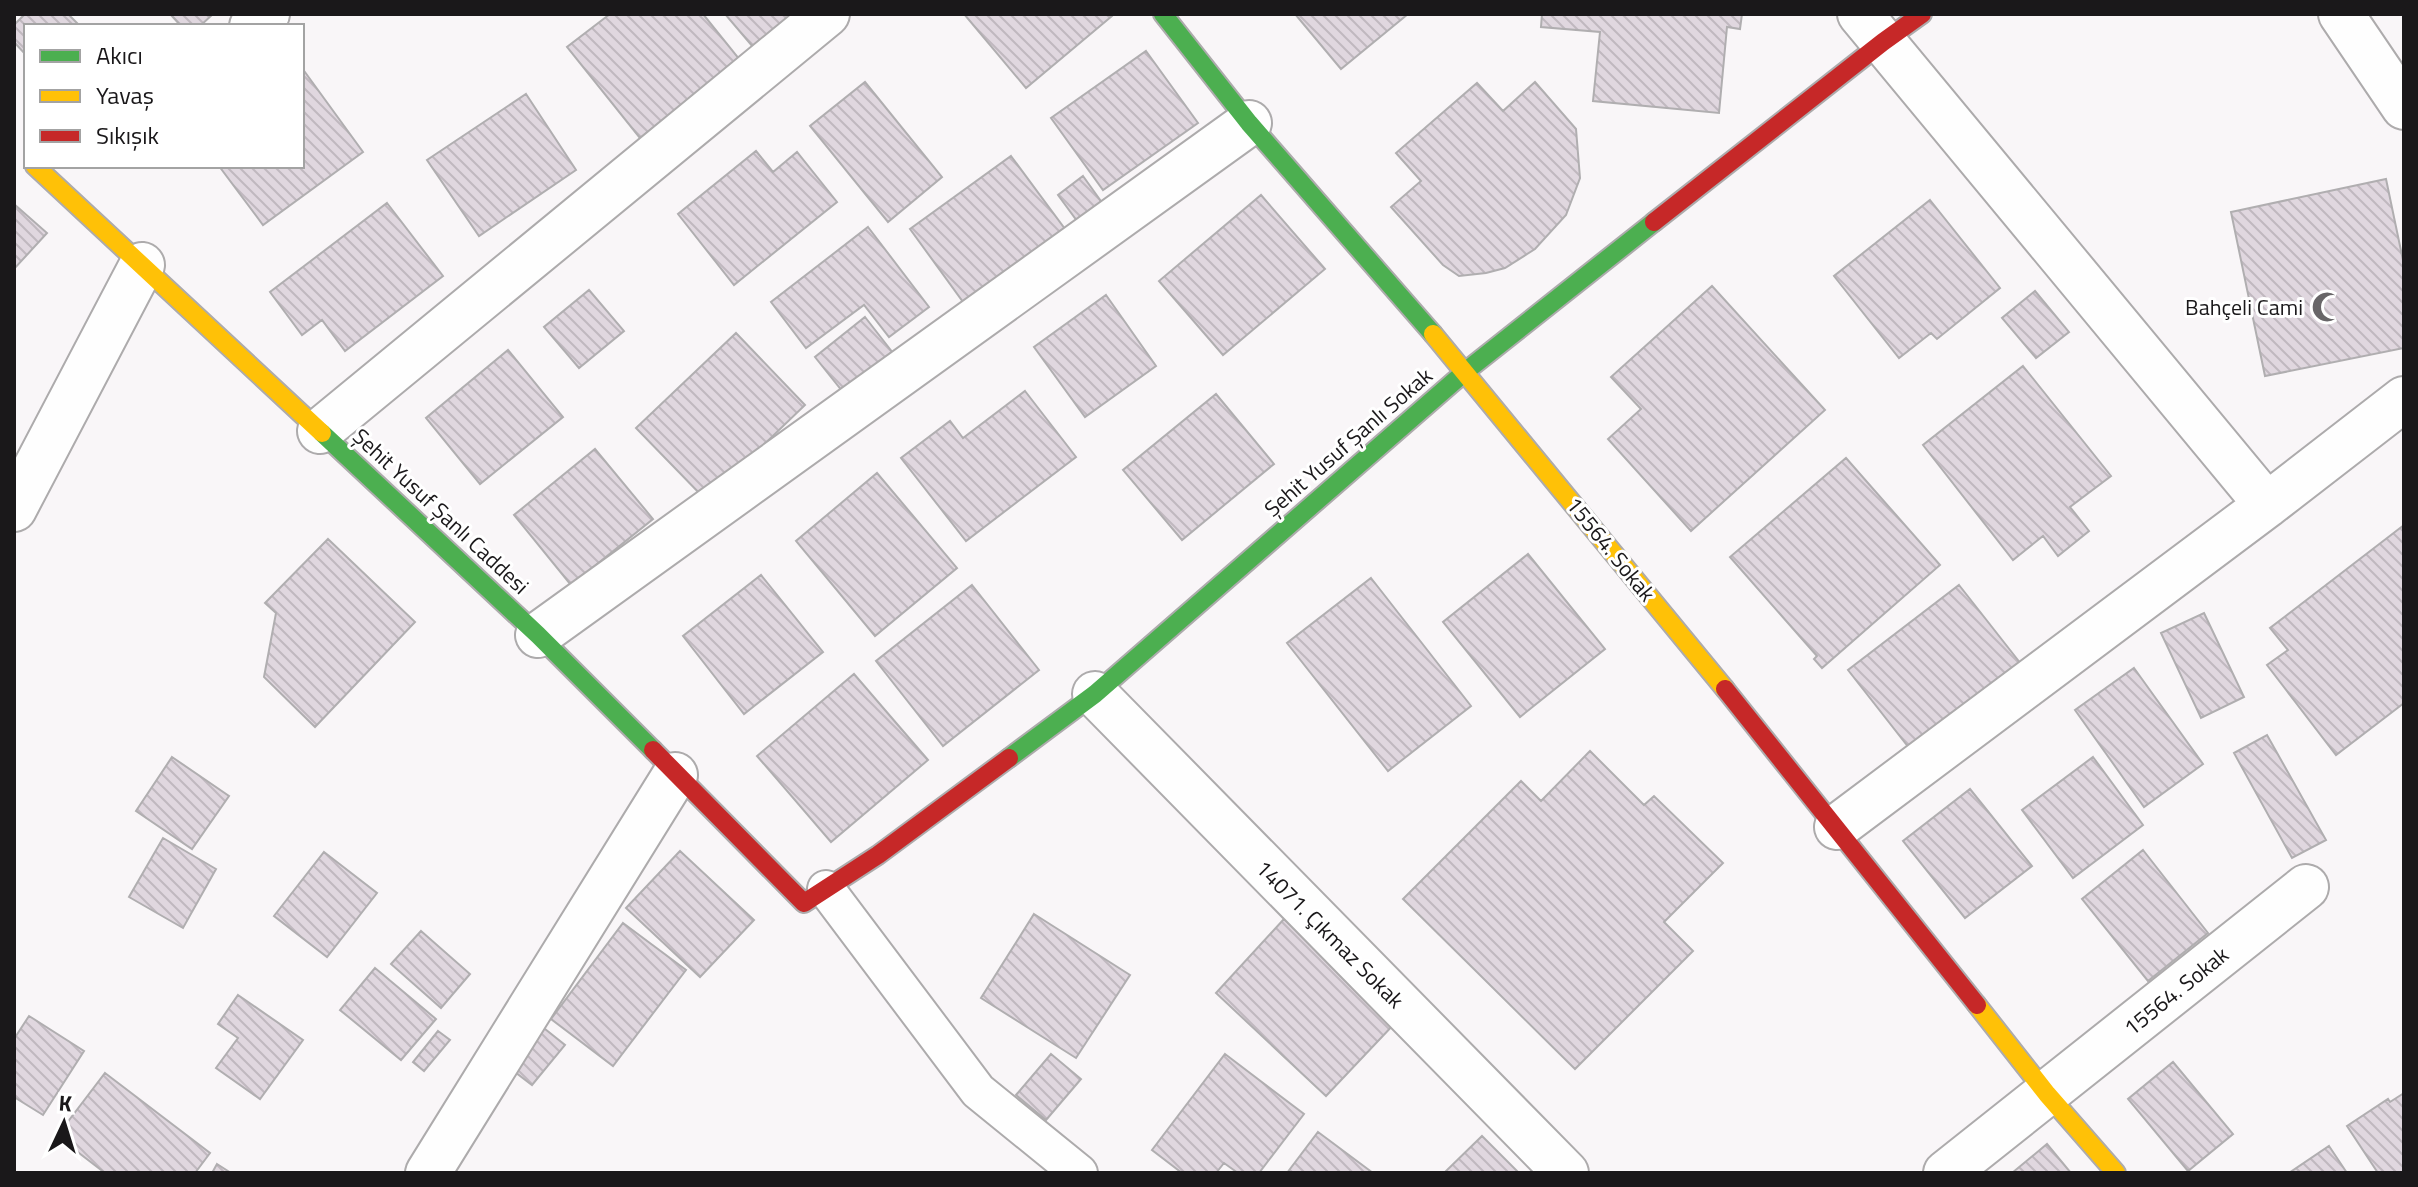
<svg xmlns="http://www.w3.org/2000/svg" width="2418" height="1187" viewBox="0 0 2418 1187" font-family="'Titillium Web',sans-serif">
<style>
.building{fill:url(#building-back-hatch);stroke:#b0aeb0;stroke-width:2}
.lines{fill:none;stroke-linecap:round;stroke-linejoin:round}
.lane-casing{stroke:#adabac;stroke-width:40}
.street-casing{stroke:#adabac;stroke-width:48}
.fast-casing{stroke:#adabac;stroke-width:22}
.slow-casing{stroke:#adabac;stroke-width:22}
.jam-casing{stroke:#adabac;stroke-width:22}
.lane{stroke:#fefefe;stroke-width:36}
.street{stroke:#fefefe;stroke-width:44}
.fast{stroke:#4caf50;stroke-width:18}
.slow{stroke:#ffc107;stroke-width:18}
.jam{stroke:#c62828;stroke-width:18}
.labels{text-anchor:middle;stroke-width:6;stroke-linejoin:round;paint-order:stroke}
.poi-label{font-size:22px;fill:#1a181a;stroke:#fff;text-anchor:end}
.street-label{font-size:22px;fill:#1a181a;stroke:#fff}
</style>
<defs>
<pattern id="building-back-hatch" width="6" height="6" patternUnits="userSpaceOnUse" patternTransform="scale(2)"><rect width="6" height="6" fill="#e0d7df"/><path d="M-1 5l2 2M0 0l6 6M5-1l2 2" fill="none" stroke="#c0b8bf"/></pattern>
</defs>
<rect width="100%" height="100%" fill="#f9f6f8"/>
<!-- building -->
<path class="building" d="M25,14H68L80,26H26V55L14,42V25Z
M170,14H213L200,26H181Z
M610,14H703L740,60L640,138L567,47Z
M725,14H805L759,54Z
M964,14H1111L1112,16L1026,88Z
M1295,14H1408L1341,69Z
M1542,14H1742L1740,29L1727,27L1719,113L1593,101L1600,32L1541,27Z
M1146,51L1198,123L1103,190L1051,118Z
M302,68L363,152L263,225L219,166H302Z
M865,82L942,177L888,222L810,126Z
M1535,82L1576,129L1580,178L1566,215L1535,249L1505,268L1486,273L1459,276L1443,265L1391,207L1421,181L1396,153L1477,83L1503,111Z
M526,94L576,170L479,236L427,160Z
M756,151L773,172L797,152L837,202L734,285L678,214Z
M1011,156L1068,233L966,306L910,229Z
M1083,176L1108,211L1083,229L1058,195Z
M2386,179L2404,265V348L2265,376L2231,212Z
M1261,195L1325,269L1223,355L1159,281Z
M1930,200L2000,288L1937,339L1931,333L1899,358L1834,276Z
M387,203L443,276L345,351L322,320L302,335L270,292Z
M14,204L47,233L14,269Z
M868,227L929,307L889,337L864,305L806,348L771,302Z
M1712,286L1825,410L1691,531L1608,439L1641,409L1611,377Z
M589,290L624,331L579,368L544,327Z
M2035,291L2069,332L2036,358L2002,318Z
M1106,295L1156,366L1085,417L1034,347Z
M865,317L893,353L843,392L815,357Z
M736,333L805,405L706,500L636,428Z
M508,350L563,417L480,484L426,418Z
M2023,366L2111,476L2070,507L2089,531L2058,556L2043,536L2013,560L1923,445Z
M1025,391L1076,457L966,541L901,458L950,421L963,438Z
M1216,394L1274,464L1182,540L1123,470Z
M595,449L653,519L571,585L514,515Z
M1846,458L1940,565L1822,668L1814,659L1817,656L1730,557Z
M877,473L957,568L875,636L796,541Z
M2404,525V703L2336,755L2267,665L2288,650L2270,628Z
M328,539L415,622L315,727L264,677L276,613L265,603Z
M1528,554L1605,649L1520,717L1443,622Z
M761,575L823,652L744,714L683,636Z
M1371,578L1471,706L1388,771L1287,643Z
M972,585L1039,670L943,746L876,661Z
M1959,585L2021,664L1910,749L1848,670Z
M2204,613L2244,697L2201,718L2161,633Z
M2134,668L2203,764L2144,807L2075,710Z
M854,674L928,760L831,842L757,756Z
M2267,735L2326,840L2292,858L2234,753Z
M1590,751L1644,805L1654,796L1723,863L1664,922L1693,951L1575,1069L1403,899L1521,781L1541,801Z
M172,757L229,796L192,849L136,811Z
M2093,757L2143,825L2073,878L2022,810Z
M1970,789L2032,866L1965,918L1903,841Z
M163,838L216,869L183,928L129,897Z
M2143,850L2208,933L2148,981L2082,899Z
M680,851L754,920L700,977L626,908Z
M324,852L377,893L327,957L274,916Z
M1034,914L1130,975L1076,1058L981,998Z
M1284,919L1396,1022L1326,1096L1216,993Z
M623,923L686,970L613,1066L551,1019Z
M421,931L470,974L441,1008L391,964Z
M375,968L436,1019L401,1060L340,1010Z
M238,995L303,1040L260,1099L216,1068L238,1038L218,1024Z
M29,1016L84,1051L43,1115L14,1097V1039Z
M540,1025L565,1045L532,1085L507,1066Z
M438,1031L450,1040L424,1071L413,1062Z
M1051,1054L1081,1079L1046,1120L1016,1095Z
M1225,1054L1304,1114L1259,1173H1238L1224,1163L1216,1173H1182L1152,1150Z
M2173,1062L2233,1134L2188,1171L2128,1099Z
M105,1073L210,1153L195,1173H105L57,1136Z
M2404,1093V1173H2378L2347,1126L2388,1099L2390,1102Z
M1318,1132L1373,1173H1287Z
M1482,1136L1519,1173H1444Z
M2047,1144L2071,1173H2012Z
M2329,1146L2347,1173H2289Z
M217,1164L231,1173H212Z"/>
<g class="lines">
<!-- lane casing -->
<g class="lane-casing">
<path id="lane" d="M826,889L978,1091L1079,1173"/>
</g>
<!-- street casing -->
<g class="street-casing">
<path id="street" d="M1860,14L2267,505
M2341,14L2404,107
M252,26L267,14
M320,431L827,14
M14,509L142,265
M538,635L1249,123
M1095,694L1566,1173
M1837,827L2267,505L2404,399
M428,1173L675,775
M1946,1173L2306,887"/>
</g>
<!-- fast casing -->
<g class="fast-casing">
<path id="fast" d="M1163,14L1249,123L1433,334
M322,433L538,635L653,750
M1009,758L1095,694L1466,371L1654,222"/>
</g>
<!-- slow casing -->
<g class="slow-casing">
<path id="slow" d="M35,166L322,433
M1433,334L1725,689
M1977,1005L2047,1094L2116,1173"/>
</g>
<!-- jam casing -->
<g class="jam-casing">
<path id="jam" d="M1654,222L1883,42L1922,14
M1725,689L1977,1005
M653,750L804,903L878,855L1009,758"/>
</g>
<!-- lane -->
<use href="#lane" class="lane"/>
<!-- street -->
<use href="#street" class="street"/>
<!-- fast -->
<use href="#fast" class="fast"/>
<!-- slow -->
<use href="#slow" class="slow"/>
<!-- jam -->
<use href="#jam" class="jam"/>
</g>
<!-- icons -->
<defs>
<g id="mosque-bare" transform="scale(2.4)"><path d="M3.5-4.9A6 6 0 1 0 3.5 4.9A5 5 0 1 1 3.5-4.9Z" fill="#686668" stroke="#fff" stroke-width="2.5" paint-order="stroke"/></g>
</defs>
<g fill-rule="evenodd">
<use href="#mosque-bare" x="2327" y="307"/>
</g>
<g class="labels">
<!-- poi labels -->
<g class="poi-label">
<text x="2303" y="315">Bahçeli Cami</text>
</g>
<!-- street labels -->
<g class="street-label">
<text transform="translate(1348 442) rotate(-41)" y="8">Şehit Yusuf Şanlı Sokak</text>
<text transform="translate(441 511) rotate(43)" y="8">Şehit Yusuf Şanlı Caddesi</text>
<text transform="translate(1611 549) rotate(51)" y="8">15564. Sokak</text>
<text transform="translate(1330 934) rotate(45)" y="8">14071. Çıkmaz Sokak</text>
<text transform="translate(2176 991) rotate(-39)" y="8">15564. Sokak</text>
</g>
</g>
<!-- border -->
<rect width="2418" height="1187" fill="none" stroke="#1a181a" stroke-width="32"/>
<!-- legend -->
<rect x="24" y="24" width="280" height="144" fill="#ffffff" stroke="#a3a3a3" stroke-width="2"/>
<rect x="40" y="50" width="40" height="12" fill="#4caf50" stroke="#a3a3a3" stroke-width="2"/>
<text x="96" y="64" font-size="24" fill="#1a181a">Akıcı</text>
<rect x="40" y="90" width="40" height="12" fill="#ffc107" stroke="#a3a3a3" stroke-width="2"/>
<text x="96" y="104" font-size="24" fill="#1a181a">Yavaş</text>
<rect x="40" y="130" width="40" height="12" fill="#c62828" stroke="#a3a3a3" stroke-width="2"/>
<text x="96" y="144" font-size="24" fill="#1a181a">Sıkışık</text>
<!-- north arrow -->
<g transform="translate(64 1123) rotate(4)" stroke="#ffffff" stroke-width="6" paint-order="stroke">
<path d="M0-6L14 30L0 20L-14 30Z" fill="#1a181a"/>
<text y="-12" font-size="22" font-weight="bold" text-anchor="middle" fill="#1a181a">K</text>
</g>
</svg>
